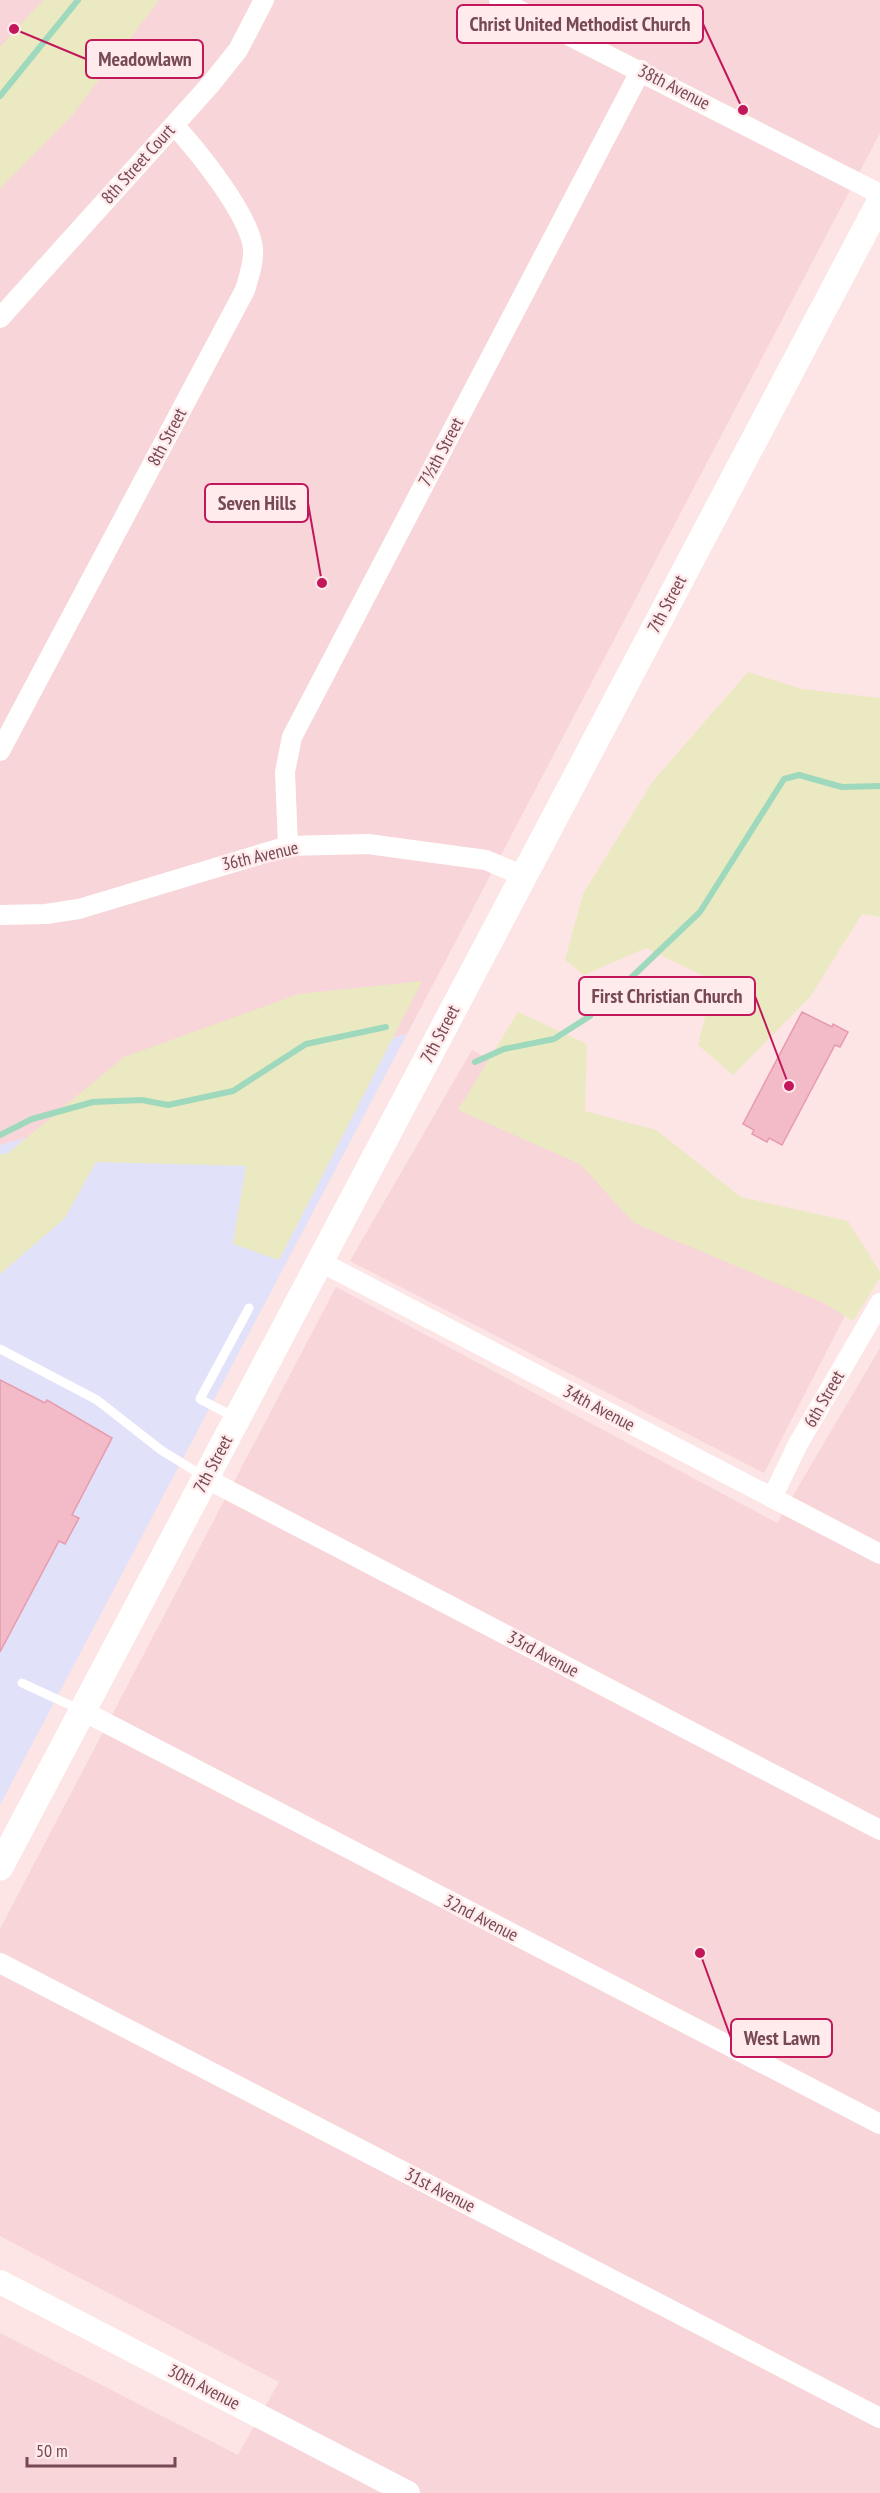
<svg xmlns="http://www.w3.org/2000/svg" width="880" height="2493" viewBox="0 0 880 2493" font-family="'PT Sans Narrow',sans-serif">
<style>
.residential{fill:#f7d5d8}
.education{fill:#e1e1f9}
.green{fill:#ebe9c2}
.lines{fill:none;stroke-linecap:round;stroke-linejoin:round}
.stream{stroke:#9ed9bd;stroke-width:6}
.building{fill:#f3bbc8;stroke:#e69bae;stroke-width:1.5}
.service{stroke:#fff;stroke-width:9}
.minor{stroke:#fff;stroke-width:20}
.tertiary{stroke:#fff;stroke-width:24}
.secondary{stroke:#fff;stroke-width:27}
.labels{text-anchor:middle;stroke-width:5;stroke-linejoin:round;paint-order:stroke}
.street-label{font-size:18px;fill:#764955;stroke:#ffebeb}
.leader{fill:none;stroke:#c2185b;stroke-width:2}
.callout-dot{fill:#c2185b;stroke:#ffebeb;stroke-width:2}
.callout{fill:#ffebeb;stroke:#c2185b;stroke-width:2}
.callout-label{font-size:20px;text-anchor:middle;font-weight:bold;fill:#764955}
</style>
<rect width="100%" height="100%" fill="#fde4e5"/>
<!-- residential -->
<path class="residential" d="M0,0H880V133L407,1034L0,1145Z
M472,1050L540,1087L853,1300L764,1473L350,1261Z
M336,1287L777,1523L880,1348V2493H0V2333L238,2455L279,2382L0,2236V1929Z"/>
<!-- education -->
<path class="education" d="M407,1034L0,1805V1145Z"/>
<!-- green -->
<path class="green" d="M43,0H159L73,114L0,189V47Z
M748,672L802,689L880,698V917L862,914L810,997L733,1075L698,1045L714,981L646,948L584,975L565,960L583,894L653,781Z
M422,981L279,1260L233,1244L246,1166L96,1162L65,1218L0,1274V1154H7L124,1057L299,994Z
M518,1012L587,1044L585,1111L656,1130L741,1197L848,1221L880,1272V1278L853,1321L824,1303L634,1223L580,1164L458,1110Z"/>
<g class="lines">
<!-- stream -->
<path class="stream" d="M0,96L78,0
M594,1013L700,912L784,779L799,775L842,787L880,786
M475,1062L504,1049L554,1039L590,1016
M0,1135L32,1119L93,1102L142,1100L168,1105L233,1091L306,1044L386,1027"/>
</g>
<!-- building -->
<path class="building" d="M802,1012L832,1027L833,1024L848,1032L840,1047L835,1045L782,1145L769,1138L767,1142L752,1134L754,1130L743,1124Z
M0,1380L45,1403L47,1400L112,1438L72,1515L79,1518L65,1544L59,1541L0,1652Z"/>
<g class="lines">
<!-- service -->
<path class="service" d="M0,1349L97,1400L161,1450L203,1476
M234,1417L200,1399L249,1308
M22,1683L81,1710"/>
<!-- minor -->
<path class="minor" d="M499,0L880,194
M0,318L210,85L238,50L264,0
M0,751L245,290C249,276 254,263 253,249C250,215 197,150 174,125
M288,846L285,772L292,737L641,70
M0,915L46,914L79,909L288,846L368,844L486,860L523,876
M319,1261L880,1554
M205,1478L880,1830
M772,1498L798,1444L880,1303
M83,1711L880,2124
M0,1963L880,2418"/>
<!-- tertiary -->
<path class="tertiary" d="M0,2282L408,2493"/>
<!-- secondary -->
<path class="secondary" d="M0,1867L880,202"/>
</g>
<g class="labels">
<!-- street labels -->
<g class="street-label">
<text transform="translate(674 87) rotate(27)" y="6">38th Avenue</text>
<text transform="translate(138 164) rotate(-48)" y="6">8th Street Court</text>
<text transform="translate(167 437) rotate(-62)" y="6">8th Street</text>
<text transform="translate(441 452) rotate(-62)" y="6">7½th Street</text>
<text transform="translate(667 604) rotate(-62)" y="6">7th Street</text>
<text transform="translate(260 856) rotate(-13)" y="6">36th Avenue</text>
<text transform="translate(440 1034) rotate(-62)" y="6">7th Street</text>
<text transform="translate(824 1399) rotate(-60)" y="6">6th Street</text>
<text transform="translate(599 1408) rotate(28)" y="6">34th Avenue</text>
<text transform="translate(213 1464) rotate(-62)" y="6">7th Street</text>
<text transform="translate(543 1654) rotate(28)" y="6">33rd Avenue</text>
<text transform="translate(481 1918) rotate(27)" y="6">32nd Avenue</text>
<text transform="translate(440 2190) rotate(27)" y="6">31st Avenue</text>
<text transform="translate(204 2387) rotate(27)" y="6">30th Avenue</text>
</g>
</g>
<!-- callouts -->
<path class="leader" d="M743 110L703 24M14 29L86 59M322 583L308 503M789 1086L755 996M700 1953L731 2038"/>
<g class="callout-dot">
<circle cx="743" cy="110" r="6"/>
<circle cx="14" cy="29" r="6"/>
<circle cx="322" cy="583" r="6"/>
<circle cx="789" cy="1086" r="6"/>
<circle cx="700" cy="1953" r="6"/>
</g>
<g class="callout">
<rect x="457" y="5" width="246" height="38" rx="6"/>
<rect x="86" y="40" width="117" height="38" rx="6"/>
<rect x="205" y="484" width="103" height="38" rx="6"/>
<rect x="579" y="977" width="176" height="38" rx="6"/>
<rect x="731" y="2019" width="101" height="38" rx="6"/>
</g>
<g class="callout-label">
<text x="580" y="31">Christ United Methodist Church</text>
<text x="145" y="66">Meadowlawn</text>
<text x="257" y="510">Seven Hills</text>
<text x="667" y="1003">First Christian Church</text>
<text x="782" y="2045">West Lawn</text>
</g>
<!-- scale -->
<path d="M27 2457v9h148v-9" fill="none" stroke="#764955" stroke-width="3"/>
<text x="36" y="2457" font-size="18" fill="#764955" stroke="#ffebeb" stroke-width="4.5" paint-order="stroke">50 m</text>
</svg>
